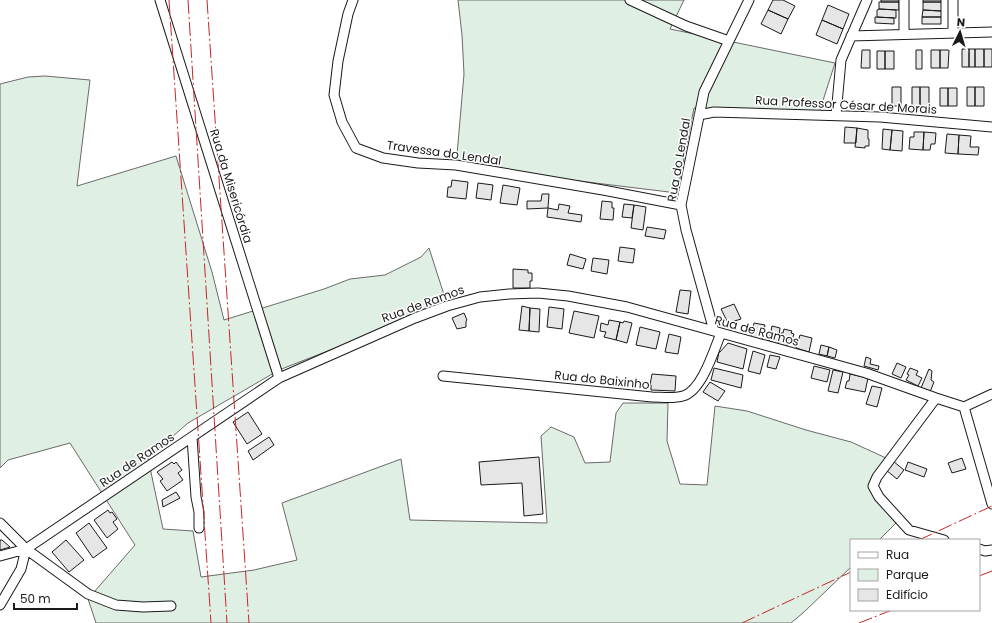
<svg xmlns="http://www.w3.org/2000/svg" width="992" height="623" viewBox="0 0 992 623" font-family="Poppins,sans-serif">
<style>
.green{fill:#e0efe3;stroke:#6a6a6a}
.building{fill:#e6e6e6;stroke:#1a1a1a}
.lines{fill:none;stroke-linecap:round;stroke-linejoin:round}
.minor-casing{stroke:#1a1a1a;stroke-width:11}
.minor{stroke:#fff;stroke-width:9}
.power{stroke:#c62828;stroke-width:1;stroke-dasharray:14 3 2 3;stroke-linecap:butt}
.labels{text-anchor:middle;stroke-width:3;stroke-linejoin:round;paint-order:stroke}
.street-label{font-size:12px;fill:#1a1a1a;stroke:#fff}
</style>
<rect width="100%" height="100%" fill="#fff"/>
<!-- green -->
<path class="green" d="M458,0H684L670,29L835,63L819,113L694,108L677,193L456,166L464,74L462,35Z
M45,76L90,80L77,186L176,156L212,272L224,320L324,289L350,279L385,275L421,257L429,248L447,304L417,312L361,338L279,370L188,423L148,458L163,529L193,531L201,577L254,570L297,560L282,503L401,459L410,520L547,523L541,436L551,427L574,437L585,463L610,462L616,413L623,403H668L667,441L680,484L707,485L715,406L747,411L806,430L851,442L886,458L873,488L899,520L879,540H851V567L804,612L791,623H96L88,599L135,545L70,443L8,460L0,468V84L28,77Z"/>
<!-- building -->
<path class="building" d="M773,0H783L795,6L788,19L768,10Z
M881,0H899V2H881Z
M923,0H941V2H923Z
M879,2H899V10L879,9Z
M923,2H941V11L923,10Z
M828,5L849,14L843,29L822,20Z
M879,9L896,10V18L877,17V10Z
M768,10L788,19L781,34L761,24Z
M923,10L941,11V17H922Z
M875,17L894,18V24L875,23Z
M922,17H941V24H922Z
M822,20L843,29L837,44L816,35Z
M962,49H969V67H962Z
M969,49H975V67H969Z
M975,49H984V67H975Z
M984,49H992V67H984Z
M862,50H870V68H861Z
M916,50H922V69H916Z
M931,50H940V68H931Z
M940,50H949L948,68H940Z
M877,51H885V69H877Z
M885,51H894V69H885Z
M892,87H901V106H892Z
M912,87H920V106H912Z
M920,87H929V106H920Z
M967,87H975V106H967Z
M975,87H984V106H975Z
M940,88H948V106H940Z
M948,88H957V106H948Z
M845,127L857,128L856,143H844Z
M857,128L868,130V139H869V146H865V148L855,147Z
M883,129L892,130L890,150L882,149Z
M892,130L903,131L902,151L890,150Z
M914,132H924L923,150L909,149L910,137H914Z
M924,132L936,133L935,144H931L930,150H923Z
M947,134L959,135L958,154L945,153Z
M959,135L971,136L970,147H979L978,155L958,154Z
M452,180L468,182L466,199L447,197L448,187H451Z
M478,183L493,185L491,200L476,198Z
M503,185L520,188L517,205L500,203Z
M542,194H549L548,208L527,209V201H541Z
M602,201L612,202V208H614L613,220L600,219Z
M559,204L570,206L568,213L582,215L581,222L547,217L548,208L558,210Z
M624,204L634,205L632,218L622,217Z
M634,205L646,207L643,230L631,228Z
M647,227L666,230L664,239L645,236Z
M620,247L635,249L633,263L618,261Z
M570,254L586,259L583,269L567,265Z
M593,258L609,260L607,274L591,271Z
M513,269L528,270V273H532V281H530V288H513Z
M680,290L691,291L688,314L676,312Z
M734,304L741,319L728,323L721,309Z
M522,306L530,308L529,331L519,330Z
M549,307L564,309L562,329L547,327Z
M530,308L540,309L539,332L529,331Z
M574,311L599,316L594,338L569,333Z
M464,313L467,320L466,321V327L457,329L452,318Z
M609,320L620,322L616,340L604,337L606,332L600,331L601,323L608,325Z
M624,321L632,323L627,343L616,340L620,322L623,323Z
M754,323L765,325L762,340L751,337Z
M772,326L780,328L778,344L769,341Z
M640,327L660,332L656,349L636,345Z
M784,329L792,331L791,333L794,334L792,340L788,339L787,346L778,344L781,333H783Z
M669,334L681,337L678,354L665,352Z
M800,335L812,338L809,352L796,348Z
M728,343L747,349L743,369L717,362L719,352H720Z
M821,345L829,347L827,356L819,354Z
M829,347L837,350L835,358L827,356Z
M753,351L765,355L760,374L748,371Z
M770,355L780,357L776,369L767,367Z
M866,357L871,359L870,364L879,366L878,370L864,366Z
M897,363L906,367L901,378L892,374Z
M814,366L830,370L827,382L811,378Z
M714,368L743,375L741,388L711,380Z
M910,368L918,371L916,375L922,378L918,386L906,380L909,375L907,374Z
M929,369L932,371L931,380L934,382L930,392L921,388Z
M833,370L843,372L838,393L828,391Z
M652,374L676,376L675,391L651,390V385H650Z
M850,374L868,378L865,392L845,388L847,381H849Z
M710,382L725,391L718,401L703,392Z
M872,386L882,388L877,407L866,404Z
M248,412L262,434L247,444L233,422Z
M269,437L274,445L253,460L248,451Z
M539,457L543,514L524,516L522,483L481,485L479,462Z
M962,458L966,469L952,473L948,463Z
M893,461L904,470L897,479L886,470Z
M172,462L174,464L176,462L182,470L178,473L183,480L167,491L160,481L163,479L157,472Z
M908,462L927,469L924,477L905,470Z
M176,492L180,498L163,507L162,500Z
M108,510L110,513L112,512L117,519L113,522L118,529L107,538L94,520Z
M89,523L107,548L93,558L76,533Z
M0,540H2L10,547L0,550Z
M66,540L84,560L69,572L52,552Z"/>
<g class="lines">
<!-- minor casing -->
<g class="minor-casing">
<path id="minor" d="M160,0L279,378
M353,0L348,14L338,61L334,95L342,122L356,148L383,158L418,163L456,165L603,190L681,205
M630,0L686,26L729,41
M904,0V34
M953,33V0
M851,36L992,32
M699,115L714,112L880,117L992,127
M836,115L841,60L867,0
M714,331L686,230L681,205L704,92L749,0
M443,376L652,397C662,397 673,399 683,396C702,391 714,350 721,333
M936,398L877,477L873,486L879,497L909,530L944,540
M964,407L992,504
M192,437L196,497L199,512V528
M0,523L26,549L88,594L116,605L143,607L171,606
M979,549L985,551L992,550
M0,556L26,549L279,378L415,318L447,306L480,297L509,294L538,293L568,296L627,307L866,373L936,398L964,407L992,394
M0,605L21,569L26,549"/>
</g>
<!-- minor -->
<use href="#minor" class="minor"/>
<!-- power -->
<path class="power" d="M169,0L211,623
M188,0L227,623
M207,0L249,623
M919,540L992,506
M979,576L992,571
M742,623L851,572
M859,623L892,610"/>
</g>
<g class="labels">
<!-- street labels -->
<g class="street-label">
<text transform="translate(846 105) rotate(3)" y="4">Rua Professor César de Morais</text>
<text transform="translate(444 153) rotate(8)" y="4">Travessa do Lendal</text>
<text transform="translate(679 160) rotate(-80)" y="4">Rua do Lendal</text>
<text transform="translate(231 186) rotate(73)" y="4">Rua da Misericórdia</text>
<text transform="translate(423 304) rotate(-20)" y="4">Rua de Ramos</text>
<text transform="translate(757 331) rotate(15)" y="4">Rua de Ramos</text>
<text transform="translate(602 380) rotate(6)" y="4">Rua do Baixinho</text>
<text transform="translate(137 460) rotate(-34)" y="4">Rua de Ramos</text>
</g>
</g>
<!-- legend -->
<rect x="850" y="539" width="130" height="72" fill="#ffffff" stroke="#a3a3a3"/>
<rect x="858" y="552" width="20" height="6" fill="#ffffff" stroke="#a3a3a3"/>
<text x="886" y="559" font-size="12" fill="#1a1a1a">Rua</text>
<rect x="858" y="569" width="20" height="12" fill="#e0efe3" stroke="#a3a3a3"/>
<text x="886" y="579" font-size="12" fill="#1a1a1a">Parque</text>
<rect x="858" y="589" width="20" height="12" fill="#e6e6e6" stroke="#a3a3a3"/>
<text x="886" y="599" font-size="12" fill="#1a1a1a">Edifício</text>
<!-- north arrow -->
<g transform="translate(960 32) rotate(5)" stroke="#ffffff" stroke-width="3" paint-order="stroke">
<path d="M0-3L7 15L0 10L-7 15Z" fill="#1a1a1a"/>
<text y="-6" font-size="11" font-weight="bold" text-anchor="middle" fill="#1a1a1a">N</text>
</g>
<!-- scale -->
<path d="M14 603v6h63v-6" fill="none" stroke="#1a1a1a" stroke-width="2"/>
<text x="20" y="603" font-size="12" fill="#1a1a1a" stroke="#ffffff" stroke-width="3" paint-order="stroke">50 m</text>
</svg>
